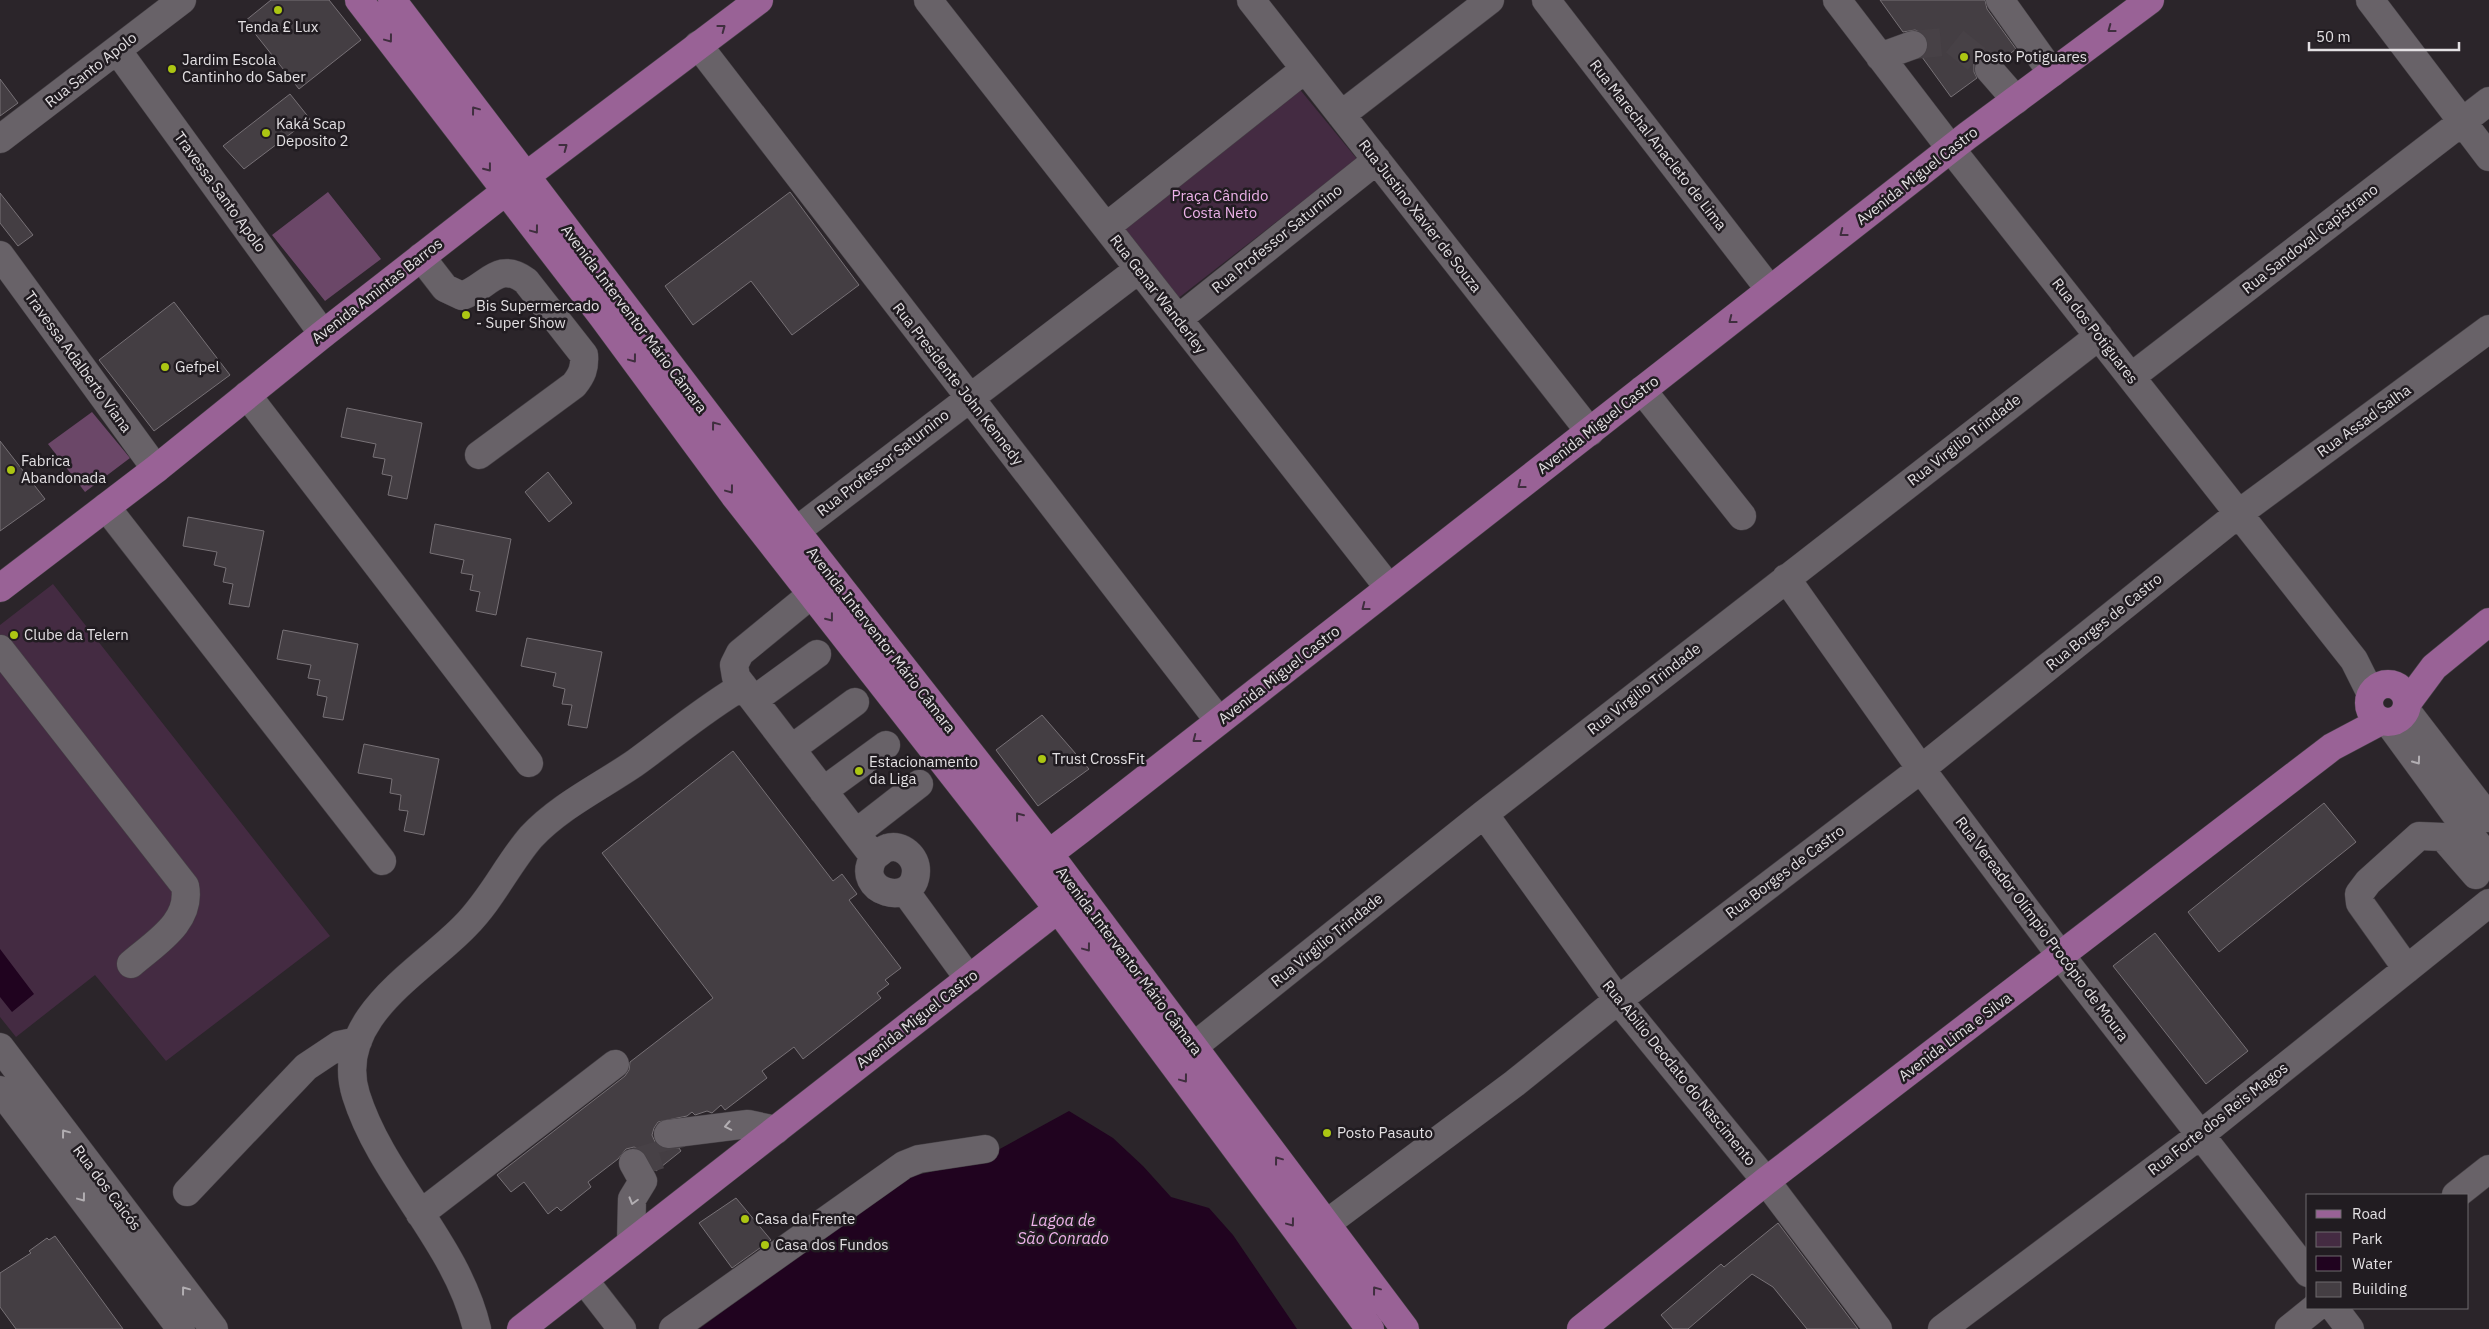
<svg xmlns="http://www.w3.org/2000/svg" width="2489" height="1329" viewBox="0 0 2489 1329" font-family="'IBM Plex Sans',sans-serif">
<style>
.green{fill:#442b42}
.forest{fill:#6b4768}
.water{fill:#20031f}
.building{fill:#443e43;stroke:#777176}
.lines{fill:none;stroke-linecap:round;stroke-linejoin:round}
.minor-tunnel{stroke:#474146;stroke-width:28;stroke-dasharray:28 14;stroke-linecap:butt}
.minor-casing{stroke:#454045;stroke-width:29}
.major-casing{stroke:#454045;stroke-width:29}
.minor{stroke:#686268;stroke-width:28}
.major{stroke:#996296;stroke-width:28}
.oneway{stroke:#3f2e3e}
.oneway2{stroke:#b2aeb2}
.poi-dot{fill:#acc613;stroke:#211c21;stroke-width:2}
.labels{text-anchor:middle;stroke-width:5;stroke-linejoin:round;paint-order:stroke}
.poi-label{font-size:15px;fill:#e3e0e3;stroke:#211c21;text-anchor:start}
.street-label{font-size:15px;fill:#e3e0e3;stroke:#211c21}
.park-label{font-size:15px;fill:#edb2e9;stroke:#211c21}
.water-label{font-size:16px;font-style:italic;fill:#efb3eb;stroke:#211c21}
</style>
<rect width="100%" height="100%" fill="#2b252a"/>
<!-- green -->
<path class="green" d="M1297,86L1357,159L1172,303L1115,229Z
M53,584L330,936L166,1061L95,975L16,1037L0,1017V625Z"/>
<!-- forest -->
<path class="forest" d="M328,192L381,259L325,301L272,235Z
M92,412L130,458L85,492L48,444Z"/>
<!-- water -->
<path class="water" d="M0,949L34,994L12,1012L0,997Z
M1069,1111L1113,1138L1143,1166L1171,1197L1209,1208L1233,1235L1297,1329H699L903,1178L976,1162Z"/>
<!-- building -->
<path class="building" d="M271,0H329L361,40L299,89L245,21Z
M1880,0H1985L1987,9L2016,49L2002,60L1994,54H1986L1979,57L1974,64V72L1977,78L1951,97L1922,57L1928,47L1927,39L1923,33L1915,30L1903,32Z
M0,79L18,103L0,116Z
M290,94L310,119L244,169L223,146Z
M790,192L859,285L792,335L751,281L693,325L665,286Z
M0,193L33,235L18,246L0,223Z
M174,302L230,375L154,431L99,360Z
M347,408L422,423L407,499L388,495L392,476L382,474L385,459L373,457L376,444L341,437Z
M0,441L45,499L0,531Z
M548,472L572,503L549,522L525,492Z
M188,517L264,531L249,607L229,604L233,584L223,582L226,568L214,565L217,552L183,546Z
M435,524L511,539L496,615L476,611L480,592L470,590L473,575L461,573L464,560L430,553Z
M283,630L358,644L343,720L323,717L327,697L317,695L320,680L308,678L311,665L277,659Z
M527,638L602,652L587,728L568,725L572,705L562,704L565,689L553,686L556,673L521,666Z
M1042,715L1089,769L1038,806L996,750Z
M364,744L439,759L424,835L404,831L408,811L399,810L401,795L390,793L392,779L358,773Z
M733,751L833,881L842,874L857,894L849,900L901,968L885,980L889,984L877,993L881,998L803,1059L794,1047L762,1071L767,1078L725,1110L721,1105L712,1113L707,1111L695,1115L692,1112L687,1116L658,1122L654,1128L652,1135L656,1144L662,1149L679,1148L681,1151L656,1171L641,1150L634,1147L626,1149L618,1159L588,1182L591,1187L561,1211L557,1207L548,1214L524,1182L511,1192L497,1175L625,1076L629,1070L630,1062L713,998L602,853Z
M2324,803L2356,842L2219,952L2188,912Z
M2155,933L2248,1051L2206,1084L2113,966Z
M736,1198L771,1240L732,1268L699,1223Z
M1778,1223L1858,1329H1807L1773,1287L1752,1274L1688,1329H1673L1661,1315L1721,1264L1724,1267Z
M55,1236L123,1329H16L0,1307V1273L31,1253L29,1251L47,1238L49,1240Z"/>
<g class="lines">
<!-- minor-tunnel -->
<path class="minor-tunnel" d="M1913,45L1954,41L1989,69
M633,1163L672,1151L668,1134"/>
<!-- minor casing -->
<g class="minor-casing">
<path id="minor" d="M928,0L1389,588
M1251,0L1590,432
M1546,0L1770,290
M1837,0L1951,149L2354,660L2371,694
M2000,0L2052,73
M2370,0L2489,157
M698,45L1219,721
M117,50L323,334
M1880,57L1913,45
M1989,69L2016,100
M1341,115L1490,0
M0,139L182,0
M1106,227L1305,69
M0,255L156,469
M421,257L445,288L462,296C488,287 498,260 526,281L584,355C585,368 582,375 574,385L479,455
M1178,319L1377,160
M2131,377L2489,101
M1642,390L1742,516
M247,395L529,763
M106,507L382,861
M796,531L1139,269
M1786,578L1921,769L2061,956L2308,1273
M812,594L740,653L734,665L736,677L874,857C878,854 883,849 887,848C902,843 916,857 916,871C915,910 852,892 874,857
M0,649L185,886C192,922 155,943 131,964
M754,700L817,654
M2406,710L2489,818
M2388,722L2489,860
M791,749L855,702
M823,791L886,745
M1484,814L1618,1000L1766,1181L1878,1329
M856,833L919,784
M905,891L969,979
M2407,969L2360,903L2359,894L2368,882L2419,836L2443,837L2476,875
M0,1047L214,1329
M1193,1047L1484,814L2099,336
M0,1090L181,1329
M668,1134L748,1124L776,1130
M187,1192L306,1067L339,1045L358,1041
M2456,1195L2489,1169
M420,1214L615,1064
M1326,1224L1515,1083L1618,1000L1921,769L2238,514L2489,329
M631,1243L632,1199L643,1181L633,1163
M584,1280L622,1329
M2334,1308L2350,1329
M477,1329C457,1243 382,1178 356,1095C332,1018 422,971 465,926C492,899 507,865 531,837C560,806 600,787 635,763C671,737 705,708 743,686
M673,1329L904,1165L919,1159L985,1149
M1942,1329L2199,1136L2489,903
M2289,1329L2315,1308"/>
</g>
<!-- major casing -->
<g class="major-casing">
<path id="major" d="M359,0L602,316L734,495L1058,909L1370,1329
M392,0L796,531L1049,854L1405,1329
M0,588L156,469L323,334L506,191L759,0
M2369 703a19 19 0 1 1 38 0a19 19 0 1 1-38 0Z
M2408,702L2434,667L2489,622
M1038,867L1042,859L1080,830L1967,136L2150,0
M521,1329L1058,909L1064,904L1068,896
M1581,1329L1766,1181L2332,747L2381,721"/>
</g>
<!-- minor -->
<use href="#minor" class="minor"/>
<!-- major -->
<use href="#major" class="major"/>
</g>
<!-- one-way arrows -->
<defs><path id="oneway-chevron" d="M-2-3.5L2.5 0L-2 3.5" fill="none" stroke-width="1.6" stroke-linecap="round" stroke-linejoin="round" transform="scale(1.25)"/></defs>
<g class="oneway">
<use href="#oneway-chevron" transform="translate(722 28) rotate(-37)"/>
<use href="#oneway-chevron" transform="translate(2111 29) rotate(143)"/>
<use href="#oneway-chevron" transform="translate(389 39) rotate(53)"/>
<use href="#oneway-chevron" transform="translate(475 110) rotate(-127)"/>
<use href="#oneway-chevron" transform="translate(564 147) rotate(-37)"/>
<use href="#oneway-chevron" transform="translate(488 168) rotate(52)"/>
<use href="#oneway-chevron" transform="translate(535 230) rotate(53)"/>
<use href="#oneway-chevron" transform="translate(1843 233) rotate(142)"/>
<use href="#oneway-chevron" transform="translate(1732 320) rotate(142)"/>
<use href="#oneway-chevron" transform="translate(633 359) rotate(53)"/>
<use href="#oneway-chevron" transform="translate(715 425) rotate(-127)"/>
<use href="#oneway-chevron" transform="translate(1521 485) rotate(142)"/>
<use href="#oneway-chevron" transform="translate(730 490) rotate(53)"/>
<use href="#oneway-chevron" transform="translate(1365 607) rotate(142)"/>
<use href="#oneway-chevron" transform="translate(830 618) rotate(52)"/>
<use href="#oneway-chevron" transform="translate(1196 739) rotate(142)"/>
<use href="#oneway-chevron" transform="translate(1019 816) rotate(-128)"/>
<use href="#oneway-chevron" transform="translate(1087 948) rotate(53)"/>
<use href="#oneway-chevron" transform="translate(1184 1079) rotate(53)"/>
<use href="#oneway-chevron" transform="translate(1278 1160) rotate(-127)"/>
<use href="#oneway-chevron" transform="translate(1291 1223) rotate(53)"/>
<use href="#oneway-chevron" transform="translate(1376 1290) rotate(-127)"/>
</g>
<g class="oneway2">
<use href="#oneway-chevron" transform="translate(2417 761) rotate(54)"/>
<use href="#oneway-chevron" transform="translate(728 1126) rotate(169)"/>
<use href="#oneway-chevron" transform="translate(65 1133) rotate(-127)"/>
<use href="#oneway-chevron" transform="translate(82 1198) rotate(53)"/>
<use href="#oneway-chevron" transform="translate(633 1201) rotate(106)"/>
<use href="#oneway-chevron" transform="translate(185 1290) rotate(-127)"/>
</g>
<!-- markers -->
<g class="poi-dot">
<circle cx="278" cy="10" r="5"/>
<circle cx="1964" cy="57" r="5"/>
<circle cx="172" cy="69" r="5"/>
<circle cx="266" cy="133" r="5"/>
<circle cx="466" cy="315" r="5"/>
<circle cx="165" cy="367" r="5"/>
<circle cx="11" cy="470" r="5"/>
<circle cx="14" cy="635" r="5"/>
<circle cx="1042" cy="759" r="5"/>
<circle cx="859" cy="771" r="5"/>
<circle cx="1327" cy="1133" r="5"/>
<circle cx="745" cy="1219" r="5"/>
<circle cx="765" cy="1245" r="5"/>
</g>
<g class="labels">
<!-- poi labels -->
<g class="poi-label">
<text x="278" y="32" text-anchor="middle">Tenda £ Lux</text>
<text x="1974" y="62">Posto Potiguares</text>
<text x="182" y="65">Jardim Escola<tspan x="182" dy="17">Cantinho do Saber</tspan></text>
<text x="276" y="129">Kaká Scap<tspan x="276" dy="17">Deposito 2</tspan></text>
<text x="476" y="311">Bis Supermercado<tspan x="476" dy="17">- Super Show</tspan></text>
<text x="175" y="372">Gefpel</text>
<text x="21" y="466">Fabrica<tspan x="21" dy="17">Abandonada</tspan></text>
<text x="24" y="640">Clube da Telern</text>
<text x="1052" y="764">Trust CrossFit</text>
<text x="869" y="767">Estacionamento<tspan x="869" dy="17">da Liga</tspan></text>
<text x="1337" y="1138">Posto Pasauto</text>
<text x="755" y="1224">Casa da Frente</text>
<text x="775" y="1250">Casa dos Fundos</text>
</g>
<!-- street labels -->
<g class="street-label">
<text transform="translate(91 70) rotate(-38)" y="5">Rua Santo Apolo</text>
<text transform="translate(1658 145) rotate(52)" y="5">Rua Marechal Anacleto de Lima</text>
<text transform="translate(1917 176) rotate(-38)" y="5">Avenida Miguel Castro</text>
<text transform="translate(220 192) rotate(54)" y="5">Travessa Santo Apolo</text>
<text transform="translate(1420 216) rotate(52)" y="5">Rua Justino Xavier de Souza</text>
<text transform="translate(1277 239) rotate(-39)" y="5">Rua Professor Saturnino</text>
<text transform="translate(2310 239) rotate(-38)" y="5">Rua Sandoval Capistrano</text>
<text transform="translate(377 291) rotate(-38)" y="5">Avenida Amintas Barros</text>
<text transform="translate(1158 294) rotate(52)" y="5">Rua Genar Wanderley</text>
<text transform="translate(634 319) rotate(53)" y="5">Avenida Interventor Mário Câmara</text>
<text transform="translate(2095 331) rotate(52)" y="5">Rua dos Potiguares</text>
<text transform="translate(78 362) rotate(54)" y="5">Travessa Adalberto Viana</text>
<text transform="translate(958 384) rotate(52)" y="5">Rua Presidente John Kennedy</text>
<text transform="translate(2364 421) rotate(-36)" y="5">Rua Assad Salha</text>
<text transform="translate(1598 425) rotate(-38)" y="5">Avenida Miguel Castro</text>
<text transform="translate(1964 440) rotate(-38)" y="5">Rua Virgilio Trindade</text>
<text transform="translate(883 463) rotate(-38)" y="5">Rua Professor Saturnino</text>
<text transform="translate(2104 622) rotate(-39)" y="5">Rua Borges de Castro</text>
<text transform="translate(881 640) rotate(52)" y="5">Avenida Interventor Mário Câmara</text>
<text transform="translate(1279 675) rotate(-38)" y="5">Avenida Miguel Castro</text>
<text transform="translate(1644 689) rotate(-38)" y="5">Rua Virgilio Trindade</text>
<text transform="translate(1785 872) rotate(-37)" y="5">Rua Borges de Castro</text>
<text transform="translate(2042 929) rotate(53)" y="5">Rua Vereador Olímpio Procópio de Moura</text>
<text transform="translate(1327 940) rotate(-39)" y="5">Rua Virgilio Trindade</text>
<text transform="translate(1129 961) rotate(53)" y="5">Avenida Interventor Mário Câmara</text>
<text transform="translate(917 1019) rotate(-38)" y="5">Avenida Miguel Castro</text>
<text transform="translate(1955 1037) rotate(-37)" y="5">Avenida Lima e Silva</text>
<text transform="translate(1679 1073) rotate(51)" y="5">Rua Abilio Deodato do Nascimento</text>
<text transform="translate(2218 1119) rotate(-38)" y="5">Rua Forte dos Reis Magos</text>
<text transform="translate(107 1188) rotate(53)" y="5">Rua dos Caicós</text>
</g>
<!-- park labels -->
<g class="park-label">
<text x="1220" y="201">Praça Cândido<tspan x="1220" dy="17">Costa Neto</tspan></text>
</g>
<!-- water labels -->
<g class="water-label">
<text x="1063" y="1226">Lagoa de<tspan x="1063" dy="18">São Conrado</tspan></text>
</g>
</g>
<!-- legend -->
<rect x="2306" y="1194" width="162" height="115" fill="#211c21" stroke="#6f6a6f"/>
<rect x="2316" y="1210" width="25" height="8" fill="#996296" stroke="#6f6a6f"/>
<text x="2352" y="1219" font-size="15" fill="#e3e0e3">Road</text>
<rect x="2316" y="1232" width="25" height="15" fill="#442b42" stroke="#6f6a6f"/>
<text x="2352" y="1244" font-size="15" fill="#e3e0e3">Park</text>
<rect x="2316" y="1256" width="25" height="15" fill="#20031f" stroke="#6f6a6f"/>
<text x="2352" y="1269" font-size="15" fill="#e3e0e3">Water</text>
<rect x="2316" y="1282" width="25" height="15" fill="#443e43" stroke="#6f6a6f"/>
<text x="2352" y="1294" font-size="15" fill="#e3e0e3">Building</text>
<!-- scale -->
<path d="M2309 42v8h150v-8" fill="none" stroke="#e3e0e3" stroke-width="2.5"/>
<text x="2316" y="42" font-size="15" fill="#e3e0e3" stroke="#211c21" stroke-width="4" paint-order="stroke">50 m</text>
</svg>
